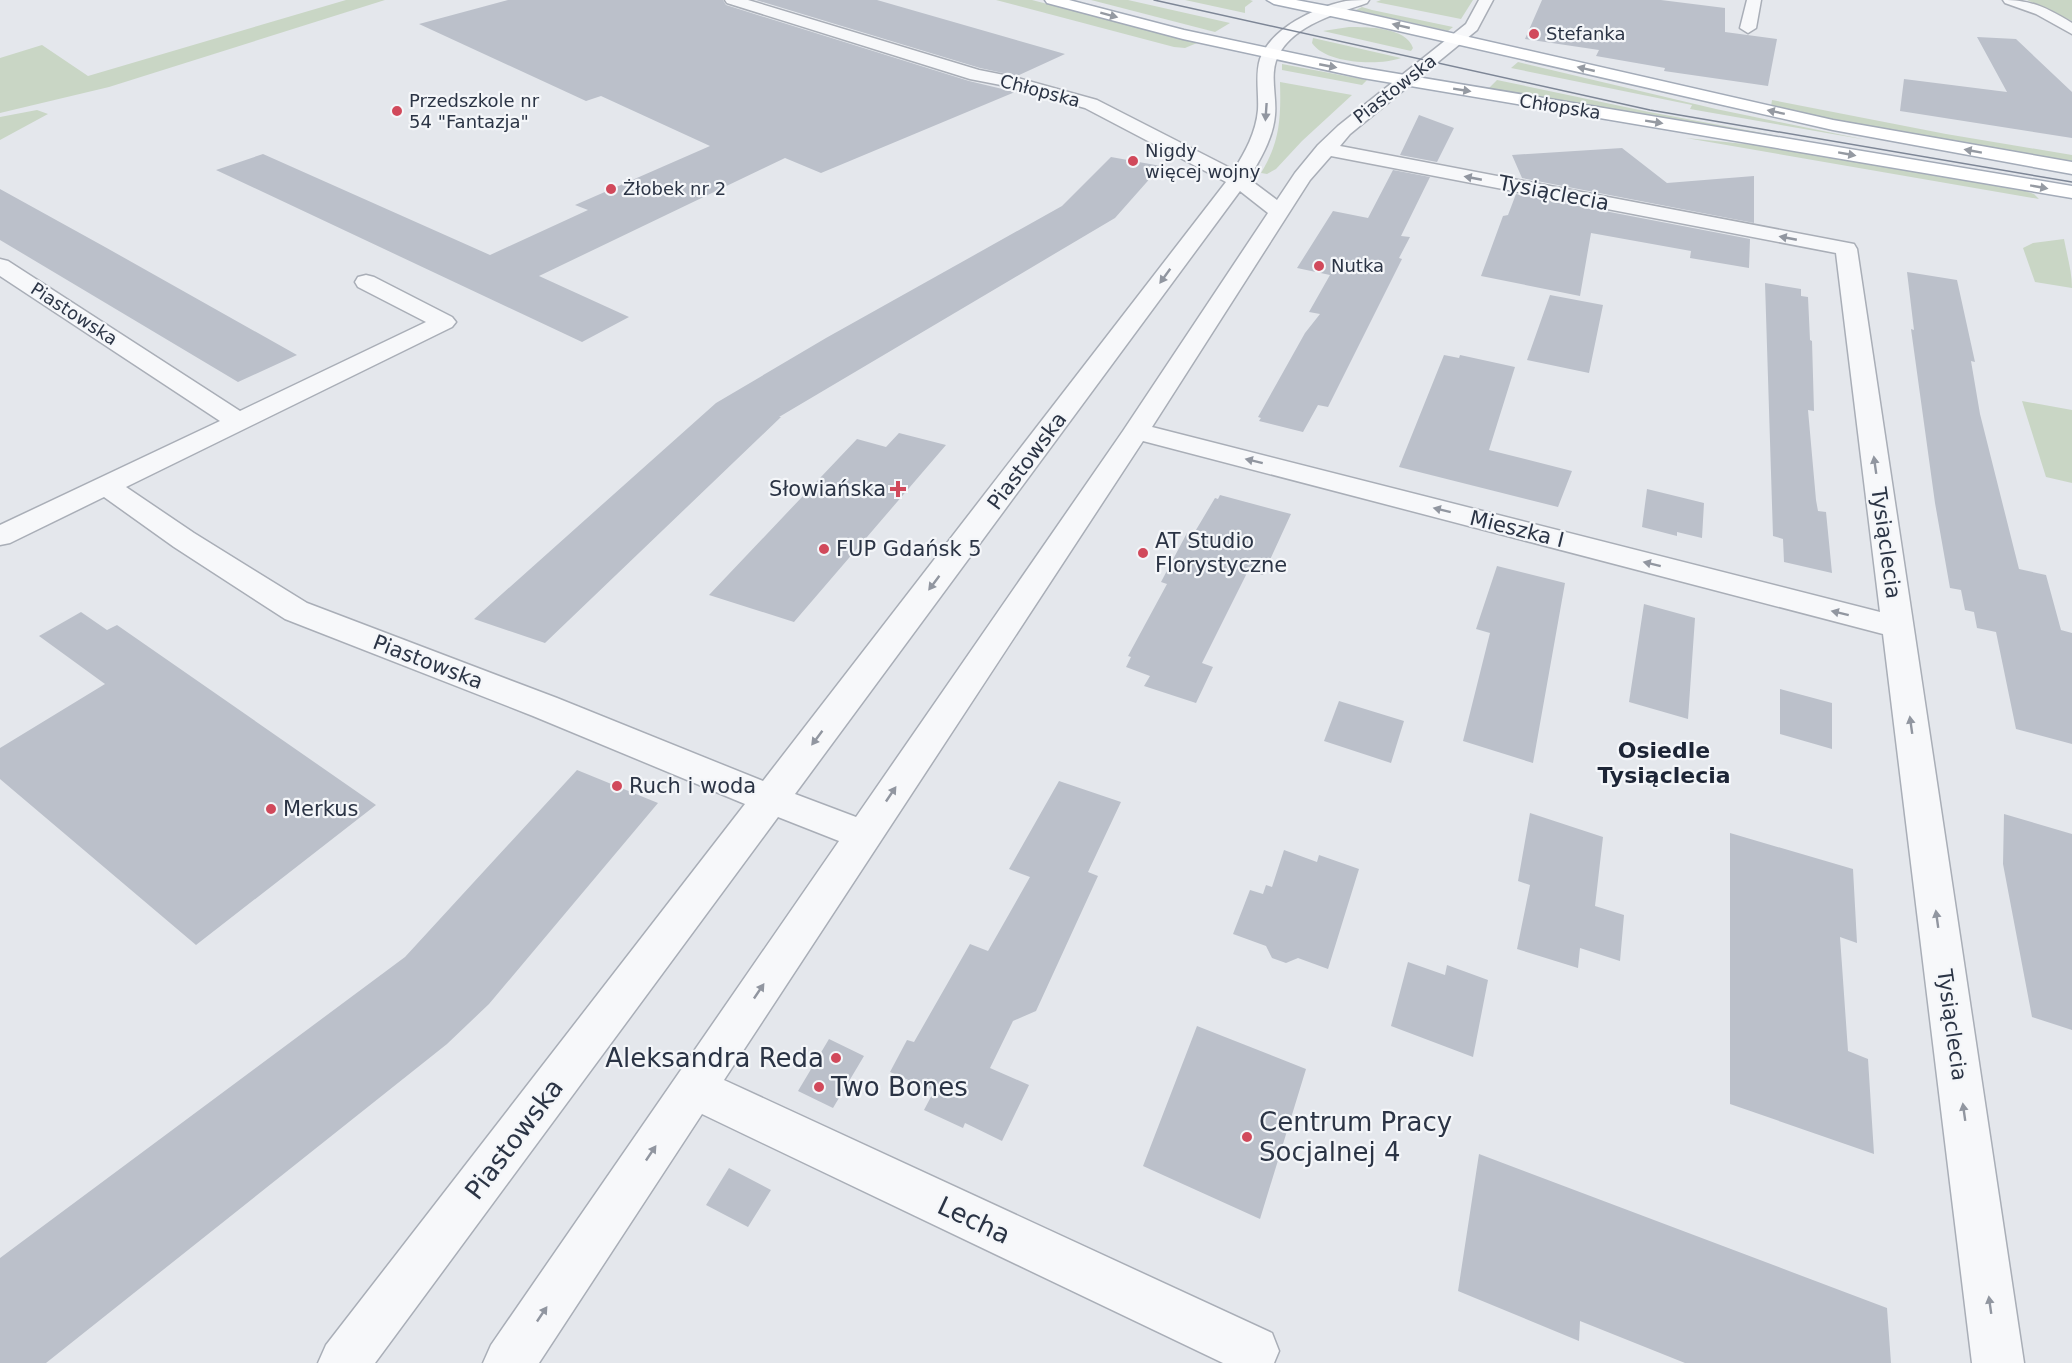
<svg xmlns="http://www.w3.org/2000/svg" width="2072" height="1363" viewBox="0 0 2072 1363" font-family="'DejaVu Sans',sans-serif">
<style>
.green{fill:#c9d6c5}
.building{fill:#bbc0ca}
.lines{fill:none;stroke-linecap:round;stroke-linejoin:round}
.minor-casing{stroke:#a9aeb7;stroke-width:3}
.major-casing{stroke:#a3abb8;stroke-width:3}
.minor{fill:#f7f8fa;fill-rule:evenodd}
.major{fill:#fff;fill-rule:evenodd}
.tram{stroke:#7d8696;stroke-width:1.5}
.oneway{fill:#959aa2}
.oneway2{fill:#9196a0}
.poi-dot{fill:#d1495b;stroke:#f4f6f9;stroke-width:2}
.labels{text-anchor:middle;stroke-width:4.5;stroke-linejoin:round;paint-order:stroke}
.far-poi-label{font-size:18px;fill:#2b3445;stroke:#f4f6f9;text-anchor:start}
.far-street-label{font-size:18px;fill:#2b3445;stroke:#f4f6f9}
.street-label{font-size:21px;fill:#2b3445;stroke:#f4f6f9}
.poi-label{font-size:21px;fill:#2b3445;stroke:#f4f6f9;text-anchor:start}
.neighbourhood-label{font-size:22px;font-weight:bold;fill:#1d2536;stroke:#f4f6f9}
.near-poi-label{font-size:26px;fill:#2b3445;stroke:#f4f6f9;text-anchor:start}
.near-street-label{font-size:26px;fill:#2b3445;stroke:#f4f6f9}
</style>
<rect width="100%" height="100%" fill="#e4e7ec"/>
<!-- green -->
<path class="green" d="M346,0H385L109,87L0,113V58L42,45L88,76Z
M996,0H1032L1197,43L1185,48L1174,47Z
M1091,0H1128L1230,23L1215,32Z
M1185,0H1250L1253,1L1245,7V13Z
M1381,0H1473L1461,19L1376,2Z
M2027,0H2072V21Z
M1362,7L1372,10L1453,27L1448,31L1356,10Z
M1349,27C1368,27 1406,27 1413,48L1411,51L1323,31Z
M1313,38L1401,58C1379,66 1326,64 1312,43Z
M1518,62L1716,109L1867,140L1690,109L1692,105L1511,68Z
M1282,64L1367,80L1362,85L1282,70Z
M1497,80L1649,112L1870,153L1488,89Z
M1280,82L1352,95L1302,141L1276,169L1267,174L1261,173C1280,142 1281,118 1280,82Z
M1772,100L1946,134L2072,155V162L1878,128L1771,107Z
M37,110L48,114L0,140V117Z
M1686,138L1755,145L2022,190L2034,194L2039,199Z
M2064,239C2067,256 2072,271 2072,288L2035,282L2023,248L2033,243Z
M2022,401L2072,410V483L2046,477Z"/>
<!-- building -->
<path class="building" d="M508,0H723L726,5L969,81L1015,92L821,173L785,158L539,276L629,317L582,342L216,170L263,154L490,255L588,210L575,205L710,146L601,96L586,101L419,24Z
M756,0H877L1065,54L1017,76L980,68Z
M1542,0H1661L1725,8V32L1777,39L1768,86L1664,71L1665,68L1596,56L1599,50L1525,39Z
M1977,37L2016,39L2072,92V138L1900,111L1904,79L2007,92Z
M1419,115L1454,128L1437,162L1400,155Z
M1622,148L1667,183L1754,176V223L1522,178L1512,155Z
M1111,157L1161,166L1115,218L779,417H781L545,643L474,619L716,403L826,338L1062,206Z
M1393,170L1430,177L1401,236L1410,237L1399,258L1402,259L1328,407L1318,405L1303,432L1259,421L1261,418L1258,417L1305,333L1320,314L1309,312L1330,275L1297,268L1333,211L1368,218Z
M0,189L105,247L297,355L238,382L0,240Z
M1516,194L1750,239L1749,268L1690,258L1691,251L1591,233L1580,296L1481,276L1503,216L1508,215Z
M1907,272L1957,280L1975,362L1971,361L1980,414L2019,569L2046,575L2061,630L2072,633V744L2016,729L1996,632L1977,628L1974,612L1965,610L1961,590L1950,588L1935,503L1911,329L1914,330Z
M1765,283L1801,289V296L1808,297L1810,340L1812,341L1814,411L1808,410L1816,500L1818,511L1826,512L1832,573L1784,562L1783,539L1773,536Z
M1550,295L1603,305L1589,373L1527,360Z
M1444,355L1459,358L1460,355L1515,367L1489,450L1572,471L1558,507L1399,467Z
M899,433L946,445L794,622L709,595L857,439L886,447Z
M1647,489L1704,503L1702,538L1677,532V536L1642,527Z
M1220,495L1291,514L1263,575L1248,571L1202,663L1213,667L1196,703L1144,686L1150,676L1126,667L1131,657L1128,656L1167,584L1161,582L1187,533L1193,535L1215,498L1218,499Z
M1497,566L1565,583L1533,763L1463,741L1490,633L1476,629Z
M1644,604L1695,618L1688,719L1629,702Z
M81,612L107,630L117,625L376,805L196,945L0,779V748L105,684L39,636Z
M1780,689L1832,703V749L1780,734Z
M1339,701L1404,721L1391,763L1324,741Z
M577,770L658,803L489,1004L447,1044L46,1363H0V1258L405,957Z
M1059,781L1121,802L1088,872L1098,876L1036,1011L1013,1021L990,1068L1029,1085L1002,1141L965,1123L963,1128L924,1110L934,1091L890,1072L907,1040L914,1042L970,944L988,951L1030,877L1009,869Z
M1530,813L1603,837L1595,906L1624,915L1620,961L1580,948L1578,968L1517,949L1530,885L1518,881Z
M2004,814L2072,834V1030L2032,1017L2003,864Z
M1730,833L1853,869L1857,943L1840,937L1848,1051L1868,1059L1874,1154L1730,1104Z
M1284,850L1317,862L1319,855L1359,869L1328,969L1298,958L1286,963L1272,958L1266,946L1233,934L1250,890L1263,894L1266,885L1272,887Z
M1408,962L1445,975L1447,965L1488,980L1473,1057L1391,1026Z
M1197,1026L1306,1069L1260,1219L1143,1166Z
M829,1039L864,1056L833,1108L798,1091Z
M1479,1154L1887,1308L1891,1363H1685L1580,1321L1579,1341L1458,1291Z
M729,1168L771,1190L748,1227L706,1205Z"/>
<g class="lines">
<!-- minor casing -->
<g class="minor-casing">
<path id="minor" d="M725,0H748L979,70L1014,77L1097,100L1234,170C1245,152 1256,133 1258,110C1259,93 1255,75 1260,59C1271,28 1316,7 1346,1C1353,0 1362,0 1369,0L1367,3C1338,13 1293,25 1278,56C1269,74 1277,96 1275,115C1273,139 1260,159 1249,179L1277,200L1295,173L1318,145L1338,126L1466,24L1479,0H1493L1477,30L1350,134L1340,146L1854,244L1857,249L2024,1363H1972L1883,634L1143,441L724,1080L1272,1333L1279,1351L1274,1363H1223L702,1114L539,1363H483L491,1345L839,841L778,817L375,1363H318L326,1345L745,804L533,716L285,619L174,547L104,497L10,543L0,545V525L220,421L0,276V259L8,261L240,411L426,322L358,287L355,282L358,277L366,275L374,277L452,317L456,322L452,327L126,487L194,533L307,603L557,698L763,781L1226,182L1085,108L1006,86L970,79L727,3ZM1331,156L1836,253L1880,612L1152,427L1310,180ZM1240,191L1268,213L1123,431L856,817L795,794Z
M1747,0H1761L1756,28L1748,33L1740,28Z
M2003,0C2032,0 2047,8 2072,23V34L2036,14L2005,3Z"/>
</g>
<!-- major casing -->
<g class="major-casing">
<path id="major" d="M1045,0H1069L1184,30L1363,68L2072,186V198L1363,78L1183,39L1047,3Z
M1267,0H1296L1359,12L1833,120L2072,162V174L1833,130L1359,22L1274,4Z"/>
</g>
<!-- minor -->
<use href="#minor" class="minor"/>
<!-- major -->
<use href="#major" class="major"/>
<!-- tram -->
<path class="tram" d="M1154,0L1650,110L2072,182"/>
</g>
<!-- one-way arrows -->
<defs><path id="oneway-solid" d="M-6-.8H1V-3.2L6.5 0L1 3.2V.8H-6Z" transform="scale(1.5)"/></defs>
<g class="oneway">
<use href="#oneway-solid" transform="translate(1109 15) rotate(15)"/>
<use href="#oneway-solid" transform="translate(1401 26) rotate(-167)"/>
<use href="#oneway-solid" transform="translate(1328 66) rotate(11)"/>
<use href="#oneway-solid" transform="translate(1586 69) rotate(-167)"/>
<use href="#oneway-solid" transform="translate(1462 90) rotate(9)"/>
<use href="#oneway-solid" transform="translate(1776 112) rotate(-168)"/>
<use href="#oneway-solid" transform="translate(1654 122) rotate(9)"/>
<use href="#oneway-solid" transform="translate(1973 151) rotate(-170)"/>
<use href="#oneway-solid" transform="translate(1847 154) rotate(10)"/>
<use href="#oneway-solid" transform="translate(2039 187) rotate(10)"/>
</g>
<g class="oneway2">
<use href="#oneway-solid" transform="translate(1266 112) rotate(94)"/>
<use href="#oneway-solid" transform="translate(1473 178) rotate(-169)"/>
<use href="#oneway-solid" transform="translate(1788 238) rotate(-169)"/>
<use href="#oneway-solid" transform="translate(1165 276) rotate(126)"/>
<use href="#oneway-solid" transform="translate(1254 461) rotate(-166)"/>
<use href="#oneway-solid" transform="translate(1875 465) rotate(-98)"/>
<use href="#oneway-solid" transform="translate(1442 510) rotate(-166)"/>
<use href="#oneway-solid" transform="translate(1652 564) rotate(-166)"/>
<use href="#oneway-solid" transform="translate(934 583) rotate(127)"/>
<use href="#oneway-solid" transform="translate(1840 613) rotate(-166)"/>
<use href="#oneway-solid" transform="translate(1911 725) rotate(-98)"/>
<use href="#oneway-solid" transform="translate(817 738) rotate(127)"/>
<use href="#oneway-solid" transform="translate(891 794) rotate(-56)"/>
<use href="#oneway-solid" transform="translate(1937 919) rotate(-98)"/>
<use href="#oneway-solid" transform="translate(759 991) rotate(-56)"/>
<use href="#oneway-solid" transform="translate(1964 1112) rotate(-98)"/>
<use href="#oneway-solid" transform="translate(651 1153) rotate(-56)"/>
<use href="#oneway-solid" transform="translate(1990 1305) rotate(-98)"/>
<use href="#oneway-solid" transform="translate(542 1314) rotate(-56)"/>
</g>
<!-- markers -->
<g class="poi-dot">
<circle cx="1534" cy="34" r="6"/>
<circle cx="397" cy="111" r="6"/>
<circle cx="1133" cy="161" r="6"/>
<circle cx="611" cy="189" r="6"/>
<circle cx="1319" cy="266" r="6"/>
<path d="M895 480h6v6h6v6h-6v6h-6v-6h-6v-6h6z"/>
<circle cx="824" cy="549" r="6"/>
<circle cx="1143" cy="553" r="6"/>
<circle cx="617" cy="786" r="6"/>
<circle cx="271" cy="809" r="6"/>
<circle cx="836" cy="1058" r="6"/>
<circle cx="819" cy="1087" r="6"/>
<circle cx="1247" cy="1137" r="6"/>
</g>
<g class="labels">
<!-- far-poi labels -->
<g class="far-poi-label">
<text x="1546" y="40">Stefanka</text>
<text x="409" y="107">Przedszkole nr<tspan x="409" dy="21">54 "Fantazja"</tspan></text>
<text x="1145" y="157">Nigdy<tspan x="1145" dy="21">więcej wojny</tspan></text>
<text x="623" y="195">Żłobek nr 2</text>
<text x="1331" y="272">Nutka</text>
</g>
<!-- far-street labels -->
<g class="far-street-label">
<text transform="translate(1395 89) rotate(-38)" y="6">Piastowska</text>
<text transform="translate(1040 91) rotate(15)" y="6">Chłopska</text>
<text transform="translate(1560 107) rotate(9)" y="6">Chłopska</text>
<text transform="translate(74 314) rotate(33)" y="6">Piastowska</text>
</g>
<!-- street labels -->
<g class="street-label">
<text transform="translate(1554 193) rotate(11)" y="7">Tysiąclecia</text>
<text transform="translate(1027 461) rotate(-53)" y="7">Piastowska</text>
<text transform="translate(1517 529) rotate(14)" y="7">Mieszka I</text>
<text transform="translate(1886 543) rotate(82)" y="7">Tysiąclecia</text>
<text transform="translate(428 662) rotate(21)" y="7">Piastowska</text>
<text transform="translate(1952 1025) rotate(82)" y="7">Tysiąclecia</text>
</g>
<!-- poi labels -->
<g class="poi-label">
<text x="886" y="496" text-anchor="end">Słowiańska</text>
<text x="1155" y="548">AT Studio<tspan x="1155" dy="24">Florystyczne</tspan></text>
<text x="836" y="556">FUP Gdańsk 5</text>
<text x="629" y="793">Ruch i woda</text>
<text x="283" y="816">Merkus</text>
</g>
<!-- neighbourhood labels -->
<g class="neighbourhood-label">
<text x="1664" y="758">Osiedle<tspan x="1664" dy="25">Tysiąclecia</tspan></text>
</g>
<!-- near-poi labels -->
<g class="near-poi-label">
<text x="824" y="1067" text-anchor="end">Aleksandra Reda</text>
<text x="831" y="1096">Two Bones</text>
<text x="1259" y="1131">Centrum Pracy<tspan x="1259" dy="30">Socjalnej 4</tspan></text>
</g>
<!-- near-street labels -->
<g class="near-street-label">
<text transform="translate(514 1139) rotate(-53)" y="9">Piastowska</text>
<text transform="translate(974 1220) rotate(25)" y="9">Lecha</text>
</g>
</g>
</svg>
